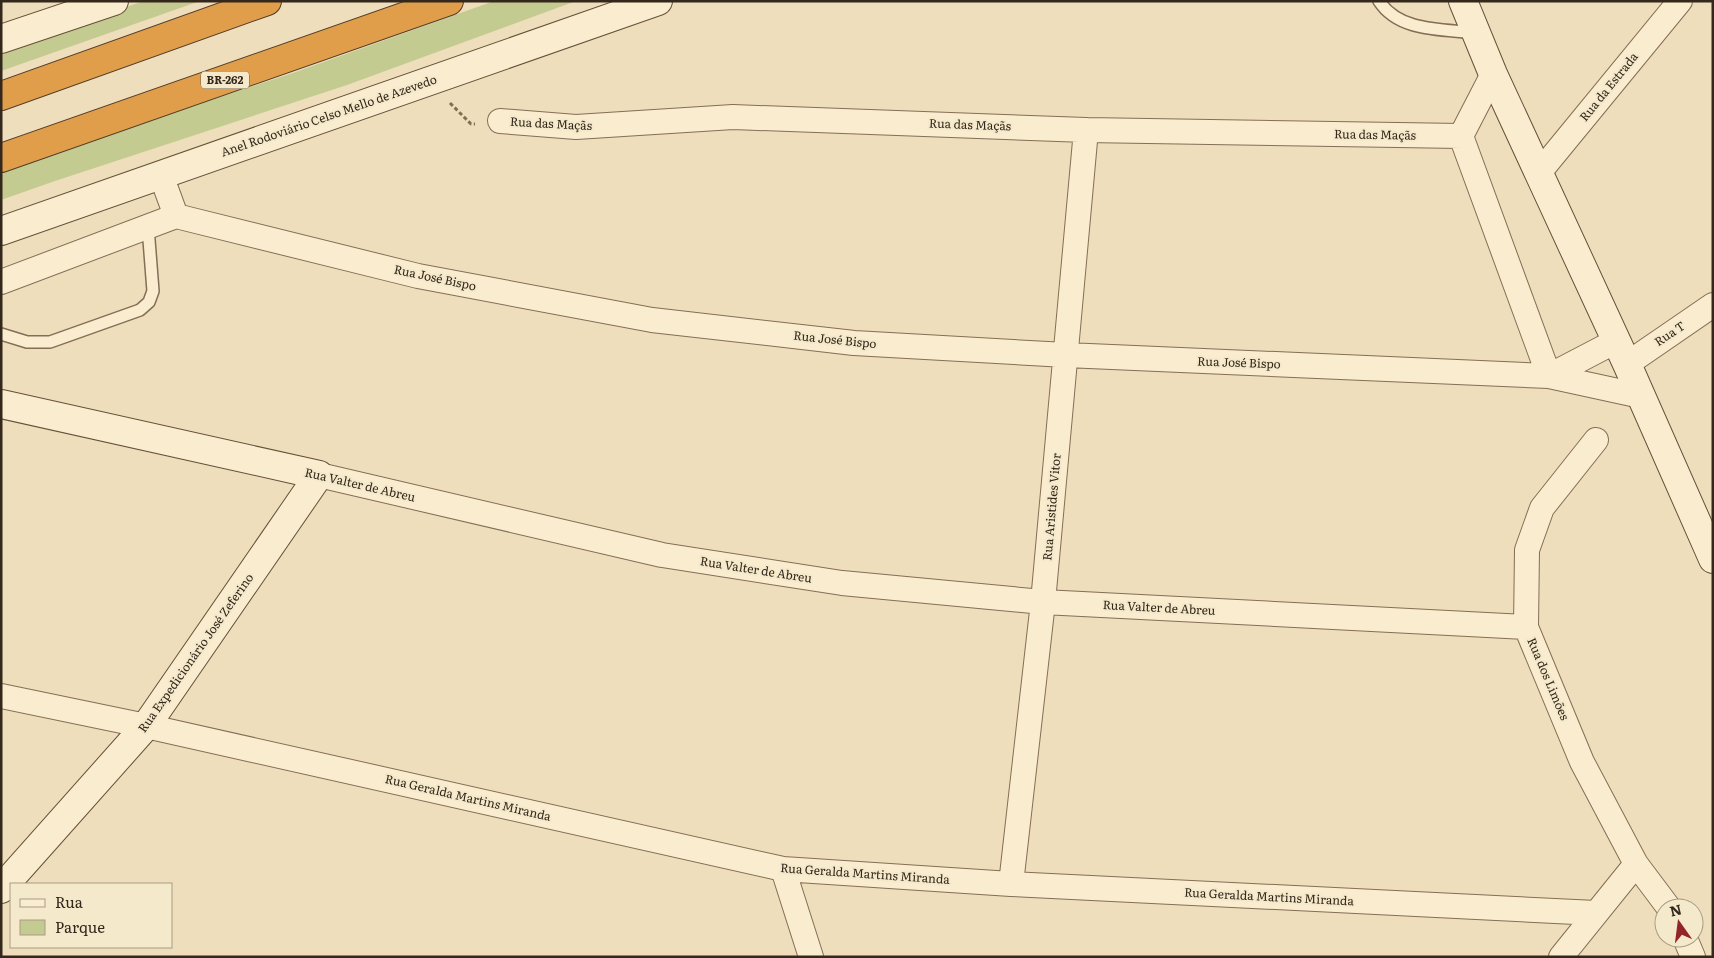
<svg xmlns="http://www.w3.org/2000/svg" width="1714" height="958" viewBox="0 0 1714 958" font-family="Literata,serif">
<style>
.green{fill:#c4cb90}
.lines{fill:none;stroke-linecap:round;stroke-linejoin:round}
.lane-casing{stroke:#856e56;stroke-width:14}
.street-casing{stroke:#856e56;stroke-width:26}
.secondary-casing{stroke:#665039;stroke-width:30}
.highway-casing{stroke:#523d2a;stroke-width:30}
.path{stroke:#856e56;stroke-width:3;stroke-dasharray:4 2.5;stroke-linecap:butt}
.lane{stroke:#f9eccf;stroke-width:11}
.street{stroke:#f9eccf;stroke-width:24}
.secondary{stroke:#f9eccf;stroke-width:28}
.highway{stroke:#e09d4a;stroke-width:28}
.labels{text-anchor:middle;stroke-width:4;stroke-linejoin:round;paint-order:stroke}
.shield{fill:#f5e9cb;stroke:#6e6150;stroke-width:1}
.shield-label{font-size:11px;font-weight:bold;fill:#34271b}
.street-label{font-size:12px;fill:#34271b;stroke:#f5e9cb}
</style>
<rect width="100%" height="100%" fill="#eedebc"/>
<!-- green -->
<path class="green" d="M144,1H200L1,71V49Z
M494,1H576L347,85L55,181L1,200V168L293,73Z"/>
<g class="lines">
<!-- lane casing -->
<g class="lane-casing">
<path id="lane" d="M1379,1C1399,32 1442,29 1475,33
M1,334L27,342H50L140,310L149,302L153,291L148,227"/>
</g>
<!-- street casing -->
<g class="street-casing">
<path id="street" d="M500,121L576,127L733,117L1086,130L1461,136L1493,74
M1461,136L1549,376
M1538,174L1680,1
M161,175L176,216L418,276L652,320L854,343L1066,355L1549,376L1641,396
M1,282L176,216
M1627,364L1713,305
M1549,376L1616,341
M1596,440L1542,508L1527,550L1526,627L1582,762L1636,864L1669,908
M319,475L662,555L842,583L1043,602L1526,627
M1,696L146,726L783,869L1011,884L1596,913
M783,869L811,957
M1011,884L1043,602L1086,130
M1685,938L1693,957
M1561,957L1636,864"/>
</g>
<!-- secondary casing -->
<g class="secondary-casing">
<path id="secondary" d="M1463,1L1493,74L1627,364L1713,559
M1,39L114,1
M1,231L658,1
M1,404L319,475L146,726L1,889"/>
</g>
<!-- highway casing -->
<g class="highway-casing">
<path id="highway" d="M1,96L267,1
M1,158L449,1"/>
</g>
<!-- path -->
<path class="path" d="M450,103L471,124H475"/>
<!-- lane -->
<use href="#lane" class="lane"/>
<!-- street -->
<use href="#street" class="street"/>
<!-- secondary -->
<use href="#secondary" class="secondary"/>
<!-- highway -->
<use href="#highway" class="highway"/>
</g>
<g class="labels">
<!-- shield labels -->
<rect class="shield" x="201" y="71.5" width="48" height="17" rx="4"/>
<g class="shield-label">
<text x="225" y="84">BR-262</text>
</g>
<!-- street labels -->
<g class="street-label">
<text transform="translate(1609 87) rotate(-51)" y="4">Rua da Estrada</text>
<text transform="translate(329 116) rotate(-19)" y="4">Anel Rodoviário Celso Mello de Azevedo</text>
<text transform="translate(551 124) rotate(3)" y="4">Rua das Maçãs</text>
<text transform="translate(970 125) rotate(2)" y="4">Rua das Maçãs</text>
<text transform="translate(1375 135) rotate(1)" y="4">Rua das Maçãs</text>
<text transform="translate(435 278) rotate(12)" y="4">Rua José Bispo</text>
<text transform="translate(1670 334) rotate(-34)" y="4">Rua T</text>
<text transform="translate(835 340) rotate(6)" y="4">Rua José Bispo</text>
<text transform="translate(1239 363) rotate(2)" y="4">Rua José Bispo</text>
<text transform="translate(360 485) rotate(13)" y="4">Rua Valter de Abreu</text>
<text transform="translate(1052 507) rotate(-85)" y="4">Rua Aristides Vitor</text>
<text transform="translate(756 570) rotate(9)" y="4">Rua Valter de Abreu</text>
<text transform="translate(1159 608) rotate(3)" y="4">Rua Valter de Abreu</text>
<text transform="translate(196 653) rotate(-55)" y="4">Rua Expedicionário José Zeferino</text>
<text transform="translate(1548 679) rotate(67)" y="4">Rua dos Limões</text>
<text transform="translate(468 798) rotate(13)" y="4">Rua Geralda Martins Miranda</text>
<text transform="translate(865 874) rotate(4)" y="4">Rua Geralda Martins Miranda</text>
<text transform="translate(1269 897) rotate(3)" y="4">Rua Geralda Martins Miranda</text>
</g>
</g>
<!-- border -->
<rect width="1714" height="958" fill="none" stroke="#34271b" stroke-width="5"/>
<!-- legend -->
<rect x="10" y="883" width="162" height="65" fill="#f5e9cb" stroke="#a89b85"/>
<rect x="20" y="899" width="25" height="8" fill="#f9eccf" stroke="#a89b85"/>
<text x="55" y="908" font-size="15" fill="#34271b">Rua</text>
<rect x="20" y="920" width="25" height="15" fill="#c4cb90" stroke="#a89b85"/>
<text x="55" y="933" font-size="15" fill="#34271b">Parque</text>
<!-- north arrow -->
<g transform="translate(1679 923) rotate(346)"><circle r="24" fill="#f5e9cb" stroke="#a89b85"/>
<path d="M0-4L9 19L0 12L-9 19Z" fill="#942527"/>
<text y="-8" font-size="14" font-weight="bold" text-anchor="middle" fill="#34271b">N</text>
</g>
</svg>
